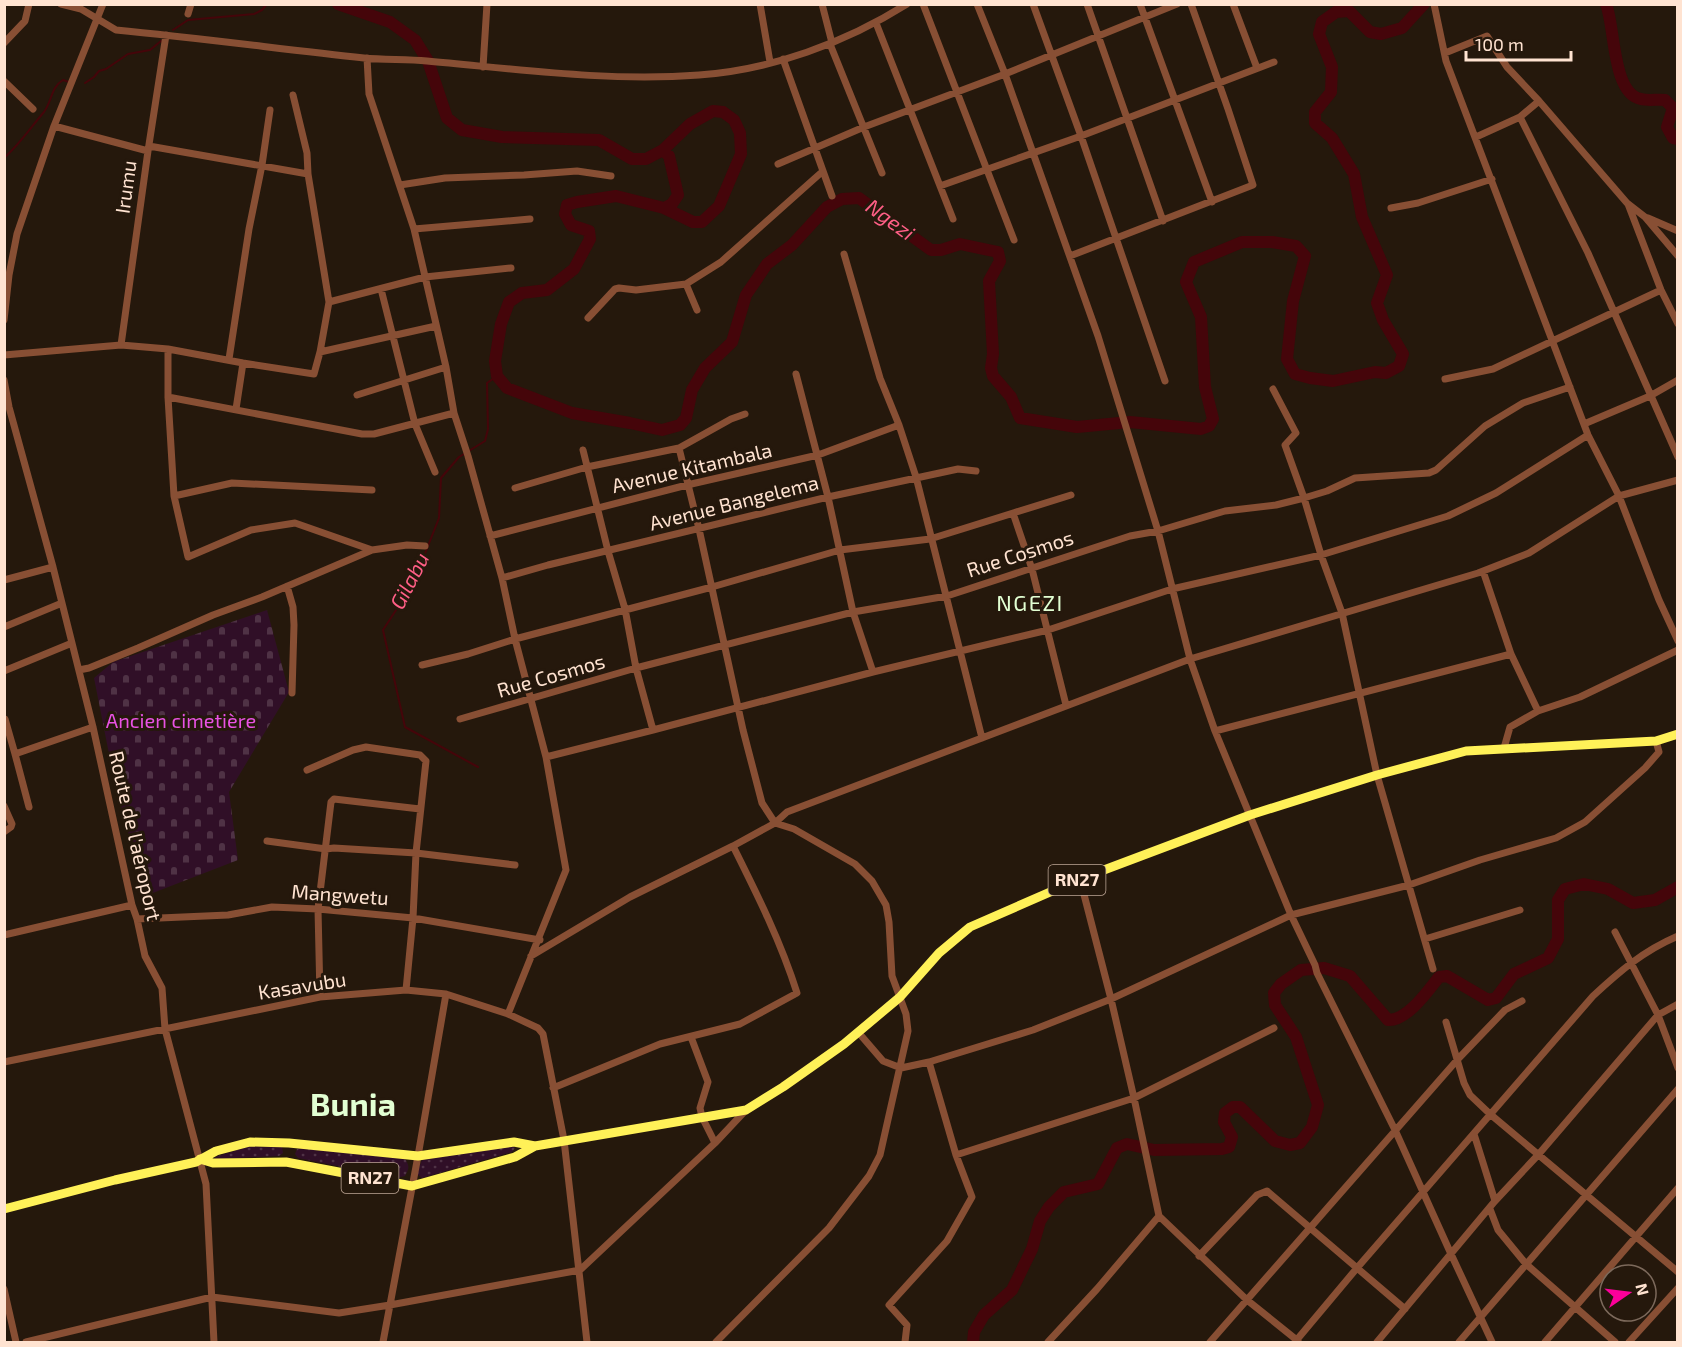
<svg xmlns="http://www.w3.org/2000/svg" width="1682" height="1347" viewBox="0 0 1682 1347" font-family="'Exo 2',sans-serif">
<style>
.grass{fill:url(#grass-dots)}
.cemetery{fill:url(#cemetery-stones)}
.lines{fill:none;stroke-linecap:round;stroke-linejoin:round}
.stream{stroke:#45050a;stroke-width:2}
.river{stroke:#45050a;stroke-width:12}
.minor{stroke:#884f34;stroke-width:7}
.major{stroke:#fff158;stroke-width:9}
.labels{text-anchor:middle;stroke-width:6;stroke-linejoin:round;paint-order:stroke}
.shield{fill:#25180c;stroke:#bea696;stroke-width:1.5}
.shield-label{font-size:18px;font-weight:bold;fill:#ffe3d1}
.street-label{font-size:20px;fill:#ffe3d1;stroke:#25180c}
.park-label{font-size:20px;fill:#e952e3;stroke:#25180c}
.water-label{font-size:21px;font-style:italic;fill:#ff5f86;stroke:#25180c}
.quarter-label{font-size:22px;letter-spacing:1.5px;fill:#e2ffd3;stroke:#25180c}
.town-label{font-size:32px;font-weight:bold;fill:#e2ffd3;stroke:#25180c}
</style>
<defs>
<pattern id="grass-dots" width="8" height="8" patternUnits="userSpaceOnUse" patternTransform="scale(1.5)"><rect width="8" height="8" fill="#300f27"/><path d="M2 2h.1M6 6h.1" fill="none" stroke="#4f3245" stroke-width="1.8" stroke-linecap="round"/></pattern>
<pattern id="cemetery-stones" width="16" height="16" patternUnits="userSpaceOnUse" patternTransform="scale(1.5)"><rect width="16" height="16" fill="#300f27"/><path d="M2 7V4a2 2 0 0 1 4 0v3zM10 15v-3a2 2 0 0 1 4 0v3z" fill="#4f3245"/></pattern>
</defs>
<rect width="100%" height="100%" fill="#25180c"/>
<!-- grass -->
<path class="grass" d="M511,1145L515,1148L512,1152L422,1178L417,1174L421,1162L424,1158Z
M250,1146L282,1147L283,1153L279,1156L216,1159L215,1157Z
M301,1148L405,1159C410,1166 409,1169 405,1176L397,1178L298,1158L295,1154L297,1149Z"/>
<!-- cemetery -->
<path class="cemetery" d="M267,610L289,692L229,792L238,860L145,896L114,779L94,678L113,662Z"/>
<g class="lines">
<!-- stream -->
<path class="stream" d="M173,30L188,20L254,14L262,10L267,4
M85,83L94,77L99,71L106,69L128,54L150,50L161,41
M4,158C19,145 31,127 44,112C52,101 51,87 63,80L69,82
M478,767L405,727L383,630L413,584L439,518L441,478L459,457L485,441L488,429L487,383L497,376"/>
<!-- river -->
<path class="river" d="M338,4L390,22L415,40L428,61L447,118L462,130L502,137L599,140L632,159H646L663,150L690,124L713,111L723,112L734,120L740,133L741,154L719,206L702,222H693L664,208L616,196L577,202L567,205L565,214L571,225L589,231L590,239L574,269L547,290L522,293L509,302L501,324L495,361L497,376L507,388L572,413L630,423L662,430L680,425L686,418L692,390L705,368L732,342L746,295L767,264L792,245L827,207L842,199L859,198L931,250H941L960,244L998,252L1000,261L989,281L993,354L991,368L993,376L1011,397L1020,418L1077,427L1130,422L1201,429L1209,426L1213,419L1205,387L1201,317L1186,282L1194,262L1242,242H1272L1296,246L1305,256L1293,301L1287,359L1295,374L1310,378L1333,381L1375,372L1386,373L1399,366L1403,354L1383,320L1377,303L1387,275L1362,217L1354,174L1332,138L1315,123V112L1331,92L1332,67L1319,34L1322,22L1336,12L1349,11L1370,32L1381,34L1402,28L1424,4
M1606,4C1615,26 1612,94 1641,99C1648,101 1658,99 1665,100L1673,108L1667,127L1673,138L1678,139
M663,150L669,156L678,195L672,204L664,208
M973,1342L974,1332L984,1315L1012,1290L1032,1249L1040,1221L1049,1207L1064,1192L1098,1184L1117,1148L1127,1144L1154,1150L1222,1149L1229,1147L1232,1137L1224,1122L1225,1113L1233,1107H1240L1275,1141L1290,1145L1300,1143L1312,1127L1318,1105L1296,1037L1275,1005L1274,993L1281,984L1301,970L1324,968L1350,976L1388,1020C1407,1021 1428,991 1439,977L1447,976L1488,1000L1496,998L1514,974L1548,958L1558,939V900L1565,889L1584,884L1608,889L1633,903L1655,900L1678,887"/>
<!-- minor -->
<path class="minor" d="M61,4L81,9L116,30C199,38 281,49 364,58C385,60 406,59 427,61C517,69 608,82 699,75C771,70 845,43 907,4
M760,4L770,62
M822,4L832,43
M923,4L1014,240
M977,4L1005,74L1098,336L1158,531L1190,659L1215,731L1291,915L1315,965L1317,973L1395,1130L1451,1254L1492,1342
M1033,4L1081,136L1165,381
M1087,4L1163,221
M1140,4L1212,202
M1233,4L1257,68
M1434,4L1446,61L1588,435L1619,496L1659,600L1678,641
M188,14L191,4
M876,23L953,219
M4,43L25,21L29,4
M830,44L882,173
M1445,53L1487,36L1507,67L1539,101L1627,203L1645,217L1678,256
M367,58L369,94L414,229L446,367L454,413L468,456L502,578L515,639L546,757L566,870L508,1014L538,1028L543,1034L564,1140L587,1342
M483,67L487,4
M4,81L33,109
M1520,117L1588,253L1678,457
M54,126L148,151
M1476,137L1520,117L1539,101
M149,146L308,174
M778,164L864,127L1005,74L1177,4
M823,171L832,196
M400,185L445,178L524,175L577,171L611,176
M940,186L1081,136L1274,62
M1628,204L1661,290L1678,324
M1391,208L1418,203L1492,179
M1648,218L1678,231
M414,229L530,219
M844,254L880,378L899,425L916,477L982,738
M1070,256L1253,185L1228,109L1191,4
M686,284L697,310
M381,289L415,424L435,472
M329,302L425,277L511,268
M588,318L615,289L619,288L636,290L686,284L721,262L823,171L783,59
M4,320L9,275L17,234L54,126L103,4
M121,345L148,151L166,35
M168,349V397L174,496L188,557L251,530L295,523L372,550
M320,352L436,326
M4,355L121,345L168,349L243,363L314,374L320,352L329,302L308,174L307,153L293,95
M229,359L249,229L262,165L270,110
M796,374L828,497L853,612L873,672
M1445,379L1493,369L1661,290
M4,380L9,407L53,567L93,727L132,905L137,919L145,956L162,988L165,1029L206,1184L214,1342
M1273,389L1296,433L1285,445L1304,498L1321,555L1342,613L1377,775L1433,969
M357,395L446,367
M168,397L362,434H374L454,413
M236,409L243,363
M1584,424L1650,396L1678,380
M679,448L699,529L743,730L762,803L775,823L794,829L855,864L872,881L886,905L889,922L892,976L906,1014L908,1031L880,1155L869,1176L829,1228L716,1342
M583,450L608,551L625,609L636,668L653,730
M515,488L587,467L679,448L731,419L745,414
M174,496L232,483L372,490
M1013,513L1032,569L1066,705
M490,536L687,485L818,455L899,425
M1483,571L1511,654L1538,711
M502,578L548,565L828,497L958,469L976,471
M4,580L53,567
M287,586L293,607L294,625L292,693
M4,627L62,603
M422,665L468,654L515,639L712,587L840,550L930,539L1071,495
M79,670L89,668L138,648L213,615L262,597L372,550L407,545L425,546
M4,671L72,643
M5,719L15,754
M460,719L636,668L853,612L947,596L1130,536L1158,531L1225,511L1276,505L1304,498L1327,491L1355,478L1429,473L1436,470L1485,426L1523,403L1570,387
M1215,731L1511,654
M1504,748L1510,727L1538,711L1580,697L1678,650
M546,757L653,730L873,672L1048,630L1172,589L1321,555L1448,516L1496,493L1588,435
M307,770L353,750L366,747L420,755L426,761L416,853L413,918L406,990
M4,806L12,824L11,827L4,832
M29,807L15,754L93,727
M267,841L326,849L334,848L416,853L515,865
M1080,879L1111,999L1134,1098L1159,1216L1247,1300L1298,1341
M137,919L228,915L272,907L318,909L413,918L540,940
M1615,932L1658,1015L1678,1068
M4,935L132,905
M1425,939L1520,910
M531,956L630,897L733,846L775,823L787,812L1190,659L1478,573L1529,553L1619,496L1678,480
M320,997L318,909L331,802L334,799L420,809
M1446,1022L1464,1083L1470,1095L1490,1114L1678,1272
M858,1032L883,1061L901,1068L929,1062L1033,1030L1111,999L1291,915L1409,885L1480,860L1556,838L1585,822L1645,768L1659,752L1656,741
M691,1037L708,1082L700,1108L702,1117L715,1143
M4,1062L320,997L406,990L446,994L508,1014
M553,1088L660,1044L740,1024L797,993C781,942 757,894 733,846
M1474,1134L1495,1201
M956,1155L1134,1098L1274,1028
M1490,1209L1498,1230L1526,1264L1615,1342
M1199,1256L1257,1195L1267,1191L1405,1309
M4,1289L16,1342
M26,1342L212,1297L339,1313L390,1305L580,1270L715,1143L746,1110
M383,1342L418,1156L446,994
M905,1342L907,1325L889,1305L947,1241L972,1197L956,1155L929,1062
M1048,1342L1097,1289L1159,1216
M1210,1342L1458,1059L1505,1010L1522,1001
M1295,1342L1357,1268L1593,996C1620,971 1643,951 1678,936
M1377,1342L1495,1201L1538,1155L1658,1015L1678,1004
M1459,1342L1678,1089
M1545,1342L1678,1188
M1629,1342L1678,1288"/>
<!-- major -->
<path class="major" d="M200,1159L213,1163L286,1162L412,1186L515,1157L535,1146L746,1110L783,1087L844,1044L900,997L939,953L970,927L1080,879L1250,815L1377,775L1466,751L1656,741L1678,734
M4,1209L115,1180L196,1162L216,1151L250,1142L289,1143L418,1156L514,1142L535,1146"/>
</g>
<g class="labels">
<!-- shield labels -->
<g class="shield">
<rect x="1048.5" y="865" width="57" height="30" rx="4.5"/>
<rect x="341.5" y="1163" width="57" height="30" rx="4.5"/>
</g>
<g class="shield-label">
<text x="1077" y="886">RN27</text>
<text x="370" y="1184">RN27</text>
</g>
<!-- street labels -->
<g class="street-label">
<text transform="translate(126 187) rotate(-82)" y="7">Irumu</text>
<text transform="translate(692 468) rotate(-13)" y="7">Avenue Kitambala</text>
<text transform="translate(734 503) rotate(-14)" y="7">Avenue Bangelema</text>
<text transform="translate(1020 554) rotate(-18)" y="7">Rue Cosmos</text>
<text transform="translate(551 676) rotate(-16)" y="7">Rue Cosmos</text>
<text transform="translate(135 836) rotate(77)" y="7">Route de l'aéroport</text>
<text transform="translate(340 895) rotate(4)" y="7">Mangwetu</text>
<text transform="translate(302 986) rotate(-9)" y="7">Kasavubu</text>
</g>
<!-- park labels -->
<g class="park-label">
<text x="181" y="728">Ancien cimetière</text>
</g>
<!-- water labels -->
<g class="water-label">
<text transform="translate(890 220) rotate(36)" y="7">Ngezi</text>
<text transform="translate(410 581) rotate(-63)" y="7">Gilabu</text>
</g>
<!-- quarter labels -->
<g class="quarter-label">
<text x="1030" y="611">NGEZI</text>
</g>
<!-- town labels -->
<g class="town-label">
<text x="353" y="1116">Bunia</text>
</g>
</g>
<!-- border -->
<rect width="1682" height="1347" fill="none" stroke="#ffe3d1" stroke-width="12"/>
<!-- north arrow -->
<g transform="translate(1628 1293) rotate(76)"><circle r="28" fill="#25180c" stroke="#7c695b" stroke-width="1.5"/>
<path d="M0-4.5L10 22L0 15L-10 22Z" fill="#fc009a"/>
<text y="-9" font-size="16" font-weight="bold" text-anchor="middle" fill="#ffe3d1">N</text>
</g>
<!-- scale -->
<path d="M1466 51v9h105v-9" fill="none" stroke="#ffe3d1" stroke-width="3"/>
<text x="1475" y="51" font-size="18" fill="#ffe3d1" stroke="#25180c" stroke-width="4.5" paint-order="stroke">100 m</text>
</svg>
